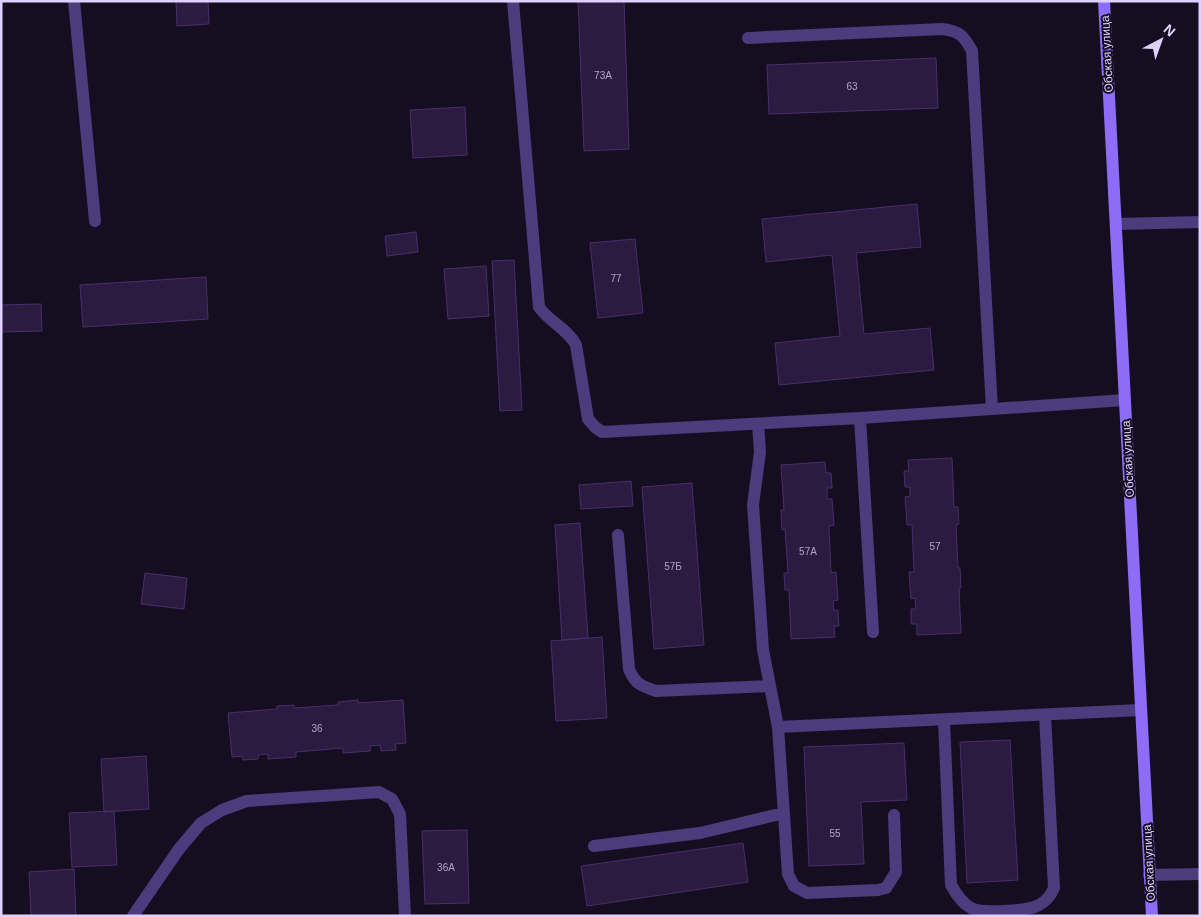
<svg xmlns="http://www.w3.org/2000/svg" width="1201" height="917" viewBox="0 0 1201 917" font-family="Helvetica,sans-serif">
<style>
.building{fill:#2b1b41;stroke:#472f6c}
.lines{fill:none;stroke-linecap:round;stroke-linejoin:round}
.lane{stroke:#4c3c7e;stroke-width:12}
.street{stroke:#4c3c7e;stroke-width:12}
.secondary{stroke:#8d6cf8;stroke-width:12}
.labels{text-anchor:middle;stroke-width:4;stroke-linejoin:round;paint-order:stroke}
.number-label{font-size:10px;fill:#b2a4ce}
.street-label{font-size:12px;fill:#dfd1fd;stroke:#150e21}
</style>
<rect width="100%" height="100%" fill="#150e21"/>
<!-- building -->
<path class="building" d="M176,1H208L209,24L177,26Z
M578,1H624L629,149L584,151Z
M936,58L938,108L769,114L767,65Z
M465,107L467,155L413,158L410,110Z
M917,204L921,247L856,253L864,334L930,328L934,370L779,385L775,343L840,336L832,255L766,262L762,219Z
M416,232L418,252L387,256L385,236Z
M635,239L643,313L598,318L590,243Z
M514,260L522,410L500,411L492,261Z
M486,266L489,316L448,319L444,269Z
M206,277L208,319L83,327L80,285Z
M41,304L42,331L1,332V305Z
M952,458L954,507H958L959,524L956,525L958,568H960L961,588H959L961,633L917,635V624H911V609H916L915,598L911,599L909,572H914L912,525H907L905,497L910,496V487H905L904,471H909L908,460Z
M825,462L826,473H831L832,488H827V499H832L834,525L829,526L831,573L836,572L838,600L833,601L834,611L838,610L839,626H834L835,637L791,639L789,590H785L784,573H788L785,529L782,530L781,510H784L781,465Z
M631,481L633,506L581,509L579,485Z
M692,483L704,645L654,649L642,487Z
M580,523L588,638L562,640L555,525Z
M145,573L187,578L184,609L141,604Z
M602,637L607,718L556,721L551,641Z
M358,700V703L403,700L406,743L395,744L396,750L381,751L380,745L370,746V751L343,753V748L296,752V757L268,759V754L258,755V759L243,760V756L232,757L228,713L277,709V706L294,705L295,708L338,705V702Z
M1010,740L1018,880L967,883L960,742Z
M904,743L907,800L861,802L864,864L809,866L804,747Z
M146,756L149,809L104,812L101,759Z
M114,811L117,865L72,867L69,813Z
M467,830L469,903L425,904L422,831Z
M743,843L748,882L587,906L581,866Z
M74,869L76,916H31L29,872Z"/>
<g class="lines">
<!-- lane -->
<path class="lane" d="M74,1L95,221
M513,1L539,307C549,322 568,329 576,345L588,419L595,427L602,432L860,418L1125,400
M748,38L942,29C960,31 964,36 972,51L992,409
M1116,224L1200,222
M860,418L873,632
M758,424L760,452L753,505L763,650L778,727
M618,535L629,669C635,684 641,686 656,691L770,686
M944,720L951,885C956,894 962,903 971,908C981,914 1029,911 1039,905C1047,901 1051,895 1054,888L1045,715
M894,815L896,872L886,888L878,890L807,893L794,886L788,874L778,727L1141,710
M594,846L700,833L784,813
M133,916L179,849L201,823L222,810L247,801L379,792L392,799L400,814L405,916"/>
<!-- street -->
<path class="street" d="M1149,875L1200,874"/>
<!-- secondary -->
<path class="secondary" d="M1104,1L1152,916"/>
</g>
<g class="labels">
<!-- number labels -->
<g class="number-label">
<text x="603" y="79">73А</text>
<text x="852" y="90">63</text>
<text x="616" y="282">77</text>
<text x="935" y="550">57</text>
<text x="808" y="555">57А</text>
<text x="673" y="570">57Б</text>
<text x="317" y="732">36</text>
<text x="835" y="837">55</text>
<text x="446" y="871">36А</text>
</g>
<!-- street labels -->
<g class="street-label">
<text transform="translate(1107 54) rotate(-93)" y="4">Обская улица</text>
<text transform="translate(1128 459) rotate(-93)" y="4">Обская улица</text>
<text transform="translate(1149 863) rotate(-93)" y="4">Обская улица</text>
</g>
</g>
<!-- border -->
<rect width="1201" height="917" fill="none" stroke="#dfd1fd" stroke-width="5"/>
<!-- north arrow -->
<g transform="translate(1161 40) rotate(41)" stroke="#150e21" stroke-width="4" paint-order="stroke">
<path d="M0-4L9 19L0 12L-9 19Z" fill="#dfd1fd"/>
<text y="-8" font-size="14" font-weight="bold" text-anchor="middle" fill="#dfd1fd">N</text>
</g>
</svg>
